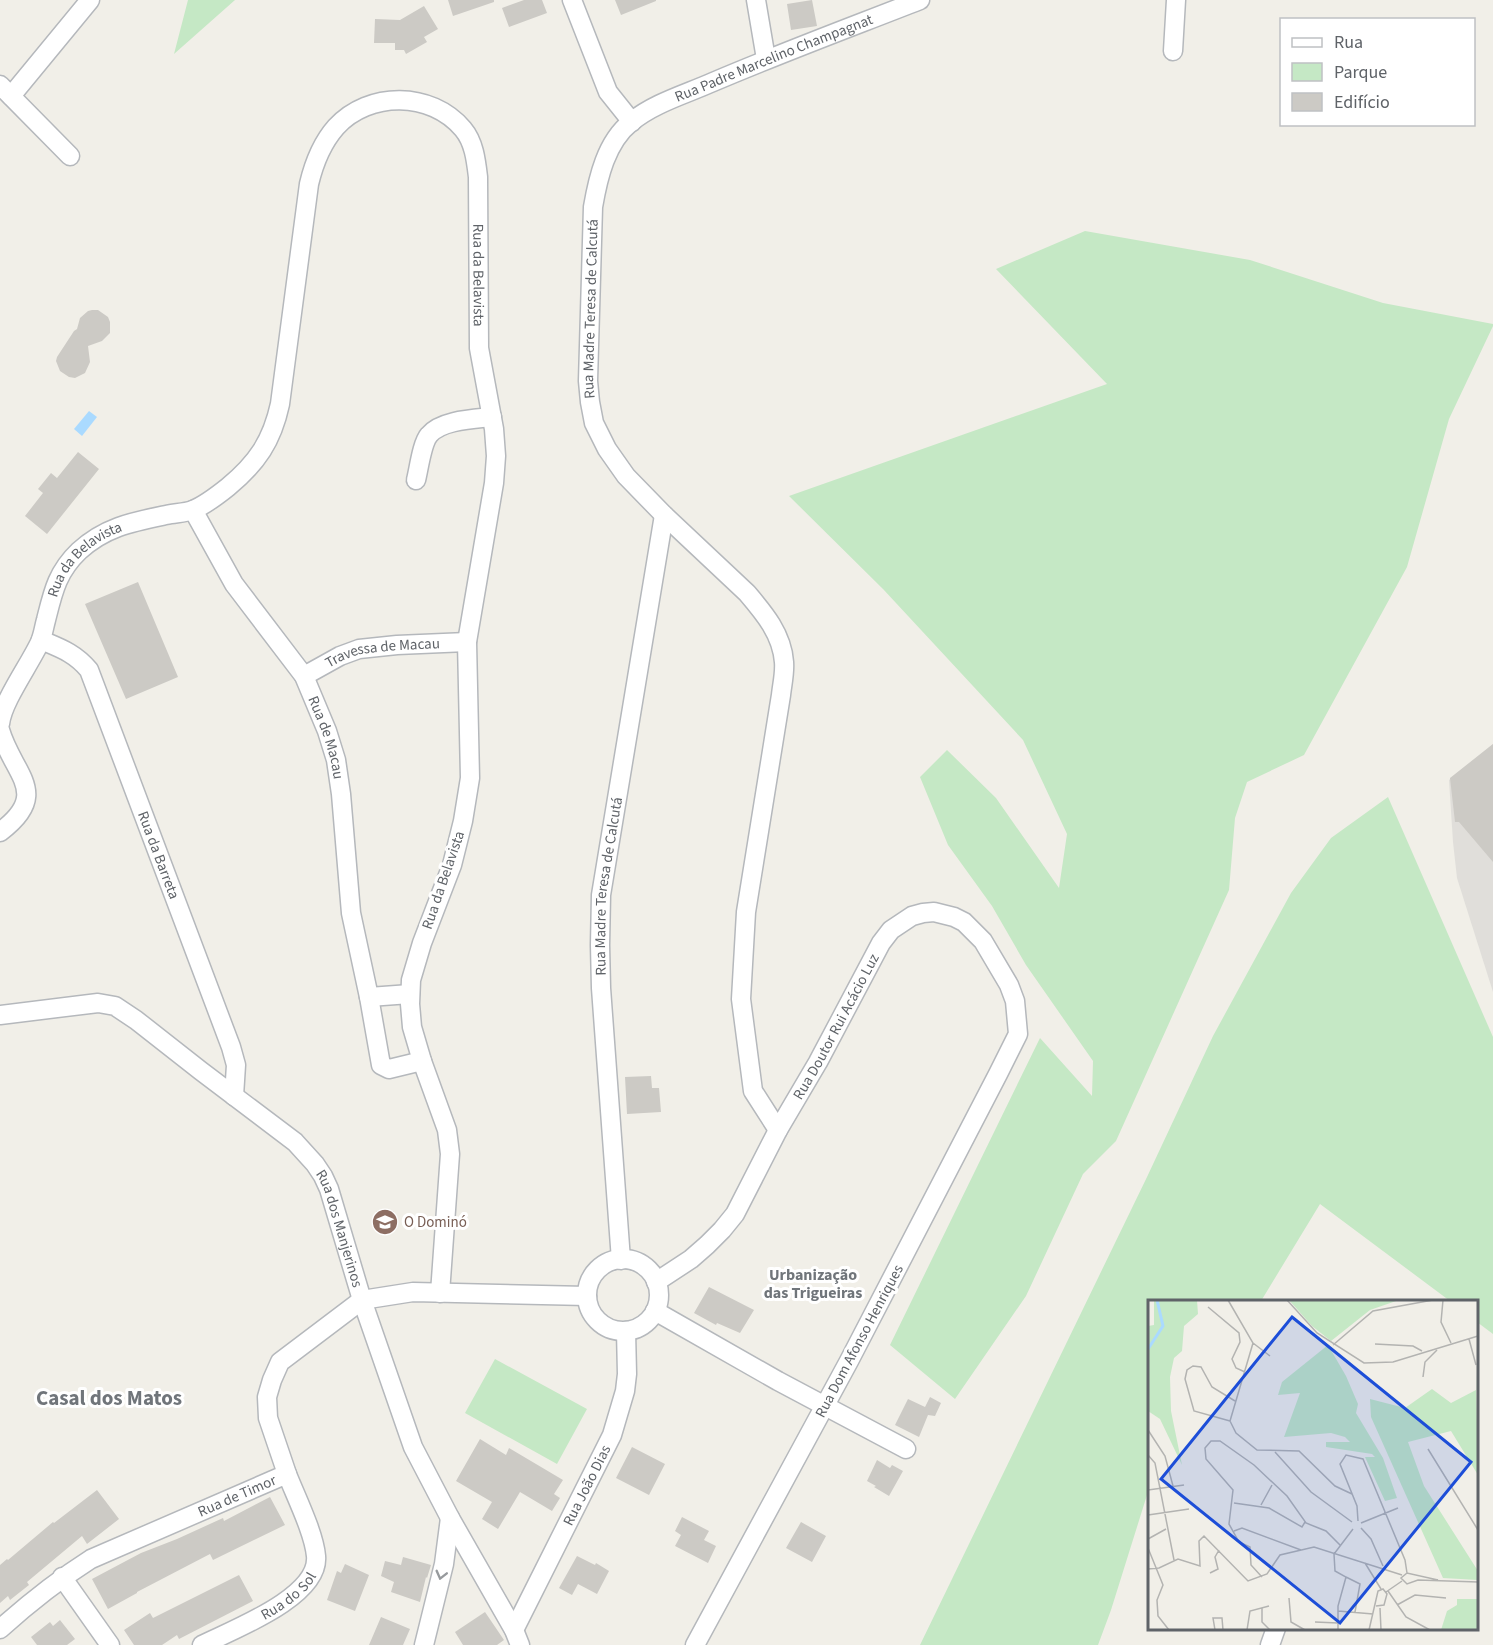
<svg xmlns="http://www.w3.org/2000/svg" width="1493" height="1645" viewBox="0 0 1493 1645" font-family="'Source Sans 3',sans-serif">
<style>
.industrial{fill:#e0deda}
.green{fill:#c5e8c5}
.water{fill:#aadaff}
.building{fill:#cccac5}
.lines{fill:none;stroke-linecap:round;stroke-linejoin:round}
.street-casing{stroke:#b5b8bc;stroke-width:21}
.street{stroke:#fff;stroke-width:18}
.oneway{stroke:#979a9d}
.labels{text-anchor:middle;stroke-width:6;stroke-linejoin:round;paint-order:stroke}
.street-label{font-size:15px;fill:#5f6368;stroke:#fff}
.education-label{font-size:15px;fill:#785e54;stroke:#fff;text-anchor:start}
.neighbourhood-label{font-size:16px;font-weight:bold;fill:#70757a;stroke:#fff}
.district-label{font-size:21px;font-weight:bold;fill:#70757a;stroke:#fff}
.inset-river{fill:none;stroke:#aadaff;stroke-width:3}
.inset-road{fill:none;stroke:#b3b3b1;stroke-width:1.5}
.view{fill:#1d4ed8;fill-opacity:0.15;stroke:#1d4ed8;stroke-width:3}
.inset-edge{fill:none;stroke:#5f6368;stroke-width:3}
</style>
<rect width="100%" height="100%" fill="#f1efe8"/>
<!-- industrial -->
<path class="industrial" d="M1493,744V992L1457,878L1453,842L1449,780Z"/>
<!-- green -->
<path class="green" d="M188,0H235L174,54Z
M1085,231L1250,260L1383,303L1493,324V326L1449,419L1407,567L1304,755L1247,782L1235,818L1229,890L1116,1141L1083,1174L1026,1296L955,1399L890,1345L1040,1038L1092,1096L1093,1061L1026,965L992,906L948,845L920,777L947,750L996,798L1059,888L1067,834L1023,740L883,589L789,496L1107,384L996,269Z
M1388,797L1493,1037V1334L1477,1322L1476,1302L1450,1301L1320,1204L1261,1301L1150,1302L1149,1490L1147,1495L1111,1610L1098,1645H920L1147,1177L1213,1036L1291,893L1331,838Z
M495,1359L587,1409L557,1464L465,1413Z"/>
<!-- water -->
<path class="water" d="M89,411L97,417L82,436L74,429Z"/>
<!-- building -->
<path class="building" d="M448,0H494V2L453,16Z
M524,0H542L547,13L509,27L502,8Z
M615,0H656V1L621,15Z
M812,0L817,26L791,30L787,4Z
M424,6L438,29L424,37L427,42L406,54L404,50H395V43H374L375,19L400,20Z
M92,310H98L108,317L110,322V333L102,341L88,346L90,362L85,373L75,378L69,377L60,371L56,361L57,357L74,331L77,329L80,318L88,311Z
M78,452L99,469L47,534L25,516L43,493L38,489L51,473L57,478Z
M138,582L178,677L126,699L85,604Z
M1493,744V862L1459,822H1455L1450,778Z
M651,1076L652,1088H659L661,1112L627,1114L625,1077Z
M709,1287L754,1310L740,1333L717,1323L716,1325L694,1313Z
M930,1397L941,1403L935,1416L928,1415L919,1437L895,1425L908,1399L925,1407Z
M480,1439L506,1455L509,1448L563,1480L554,1494L560,1498L552,1511L520,1492L498,1529L482,1519L492,1502L456,1481Z
M632,1447L665,1464L649,1495L616,1478Z
M877,1460L890,1468L892,1465L903,1471L889,1496L874,1487L876,1486L867,1481Z
M97,1490L119,1519L87,1544L82,1536L27,1582L29,1585L10,1600L8,1596L0,1603V1565L7,1559L8,1560L53,1522L54,1523Z
M270,1497L285,1525L213,1560L210,1554L137,1592V1593L108,1609L92,1579L141,1553L177,1539L223,1518L224,1521Z
M682,1517L709,1531L704,1540L716,1546L708,1563L675,1546L681,1535L675,1531Z
M801,1522L826,1536L812,1562L786,1548Z
M577,1556L595,1565L596,1563L609,1571L597,1594L578,1584L572,1595L559,1588Z
M403,1557L431,1565L427,1578L426,1577L420,1602L391,1592L394,1582L381,1576L385,1561L401,1565Z
M345,1564L369,1575L355,1611L327,1600L337,1571L341,1573Z
M239,1575L253,1601L179,1639L177,1635L162,1645H134L124,1630L150,1613L153,1618Z
M485,1612L504,1640L497,1645H463L455,1632Z
M381,1617L410,1629L403,1645H369Z
M60,1620L75,1639L67,1645H37L31,1637L50,1622L53,1626Z"/>
<g class="lines">
<!-- street casing -->
<g class="street-casing">
<g id="street">
<path d="M572,0L608,92L632,122"/>
<path d="M756,0L766,59"/>
<path d="M1173,51L1176,0"/>
<path d="M0,85L70,156"/>
<path d="M11,96L90,0"/>
<path d="M416,480C419,468 422,443 429,435C441,420 474,419 492,417"/>
<path id="s1" d="M193,510L234,584L304,676L327,731L336,760L341,794L351,913L369,997L410,994"/>
<path id="s2" d="M41,640C60,648 75,653 89,670L231,1047L236,1065L234,1096"/>
<path id="s3" d="M304,676L340,656L359,649L397,645L467,642"/>
<path id="s4" d="M0,724C2,702 30,664 40,642C43,635 44,627 46,620C53,592 57,572 79,551C105,527 132,522 166,515C175,513 185,513 193,510C205,505 218,495 228,487C257,463 272,441 280,404L309,184C314,163 321,144 336,127C369,91 431,91 463,129C474,142 476,160 478,177L479,348L494,429L496,456L494,483L467,642L470,778L463,821L452,865L422,943L411,980L410,1004L412,1027L422,1061L447,1130L450,1154L440,1293"/>
<path d="M0,730C13,775 52,793 0,832"/>
<path d="M369,997L381,1065L389,1069L422,1061"/>
<path id="s5" d="M0,1015L98,1003L115,1006L136,1020L201,1071L295,1142L315,1164L323,1176L329,1189L362,1300L413,1447L450,1518L514,1630L520,1645"/>
<path id="s6" d="M778,1130L753,1091L741,999L746,912L781,695C782,685 785,673 784,662C782,634 764,613 747,593L664,515L626,476L607,449L594,423L590,402L588,381L593,207C598,178 606,142 631,122C654,103 686,94 713,82C781,53 851,27 920,0"/>
<circle cx="623" cy="1295" r="36"/>
<path id="s7" d="M621,1260L601,988L600,945L601,895L664,515"/>
<path id="s8" d="M656,1282L691,1259L707,1245L722,1230L735,1214L778,1130L818,1062L881,943L891,930L912,916L923,913L934,912L954,917L964,922L983,941L1009,985L1015,1001L1018,1034L998,1074L849,1361L695,1645"/>
<path d="M655,1311L778,1381L906,1449"/>
<path d="M62,1577L110,1645"/>
<path id="s9" d="M0,1629C29,1603 58,1580 91,1559L287,1474L268,1418L267,1397L272,1380L280,1362L362,1300L413,1292L587,1296"/>
<path id="s10" d="M514,1630L612,1435L625,1391L627,1374L626,1331"/>
<path id="s11" d="M202,1645C232,1630 320,1597 316,1556C314,1533 296,1497 287,1474"/>
<path d="M424,1645L444,1564L450,1518"/>
<path d="M1270,1645L1276,1628"/>
</g>
</g>
<!-- street -->
<use href="#street" class="street"/>
</g>
<!-- one-way arrows -->
<defs><path id="oneway-chevron" d="M-2-3.5L2.5 0L-2 3.5" fill="none" stroke-width="1.6" stroke-linecap="round" stroke-linejoin="round" transform="scale(1.5)"/></defs>
<use class="oneway" href="#oneway-chevron" transform="translate(441 1575) rotate(104)"/>
<!-- icons -->
<defs>
<g id="school-disc" transform="scale(1.35)"><circle r="9.5" fill="#8d6e63" stroke="#fff"/><path d="M0-5L7-2L0 1L-7-2ZM-4 1L0 2.5L4 1V4Q0 6-4 4Z" fill="#fff"/></g>
</defs>
<g fill-rule="evenodd">
<use href="#school-disc" x="385" y="1222"/>
</g>
<g class="labels">
<!-- street labels -->
<g class="street-label">
<text dy="5" stroke="none"><textPath href="#s6" startOffset="1258">Rua Padre Marcelino Champagnat</textPath></text>
<text dy="5" stroke="none"><textPath href="#s4" startOffset="1035">Rua da Belavista</textPath></text>
<text dy="5" stroke="none"><textPath href="#s6" startOffset="904">Rua Madre Teresa de Calcutá</textPath></text>
<text dy="5" stroke="none"><textPath href="#s4" startOffset="190">Rua da Belavista</textPath></text>
<text dy="5" stroke="none"><textPath href="#s3" startOffset="84">Travessa de Macau</textPath></text>
<text dy="5" stroke="none"><textPath href="#s1" startOffset="266">Rua de Macau</textPath></text>
<text dy="5" stroke="none"><textPath href="#s2" startOffset="255">Rua da Barreta</textPath></text>
<text transform="translate(443 880) rotate(-71)" y="5">Rua da Belavista</text>
<text dy="5" stroke="none"><textPath href="#s7" startOffset="375">Rua Madre Teresa de Calcutá</textPath></text>
<text dy="5" stroke="none"><textPath href="#s8" startOffset="318">Rua Doutor Rui Acácio Luz</textPath></text>
<text dy="5" stroke="none"><textPath href="#s5" startOffset="441">Rua dos Manjerinos</textPath></text>
<text transform="translate(859 1341) rotate(-62)" y="5">Rua Dom Afonso Henriques</text>
<text dy="5" stroke="none"><textPath href="#s10" startOffset="162">Rua João Dias</textPath></text>
<text dy="5" stroke="none"><textPath href="#s9" startOffset="274">Rua de Timor</textPath></text>
<text dy="5" stroke="none"><textPath href="#s11" startOffset="100">Rua do Sol</textPath></text>
</g>
<!-- education labels -->
<g class="education-label">
<text x="404" y="1227">O Dominó</text>
</g>
<!-- neighbourhood labels -->
<g class="neighbourhood-label">
<text x="813" y="1280">Urbanização<tspan x="813" dy="18">das Trigueiras</tspan></text>
</g>
<!-- district labels -->
<g class="district-label">
<text x="109" y="1405">Casal dos Matos</text>
</g>
</g>
<!-- overview -->
<g transform="translate(1148 1300)">
<rect width="330" height="330" fill="#f1efe8"/>
<path d="M6,0H49L50,14L36,26L34,51L26,58L22,77L23,111L34,165L12,119L0,111V26L6,25ZM141,0H251L222,10L183,41L164,26ZM180,45L198,76L210,104L208,113L235,158L249,198L237,201L217,157H227L224,154L178,147V142H202L197,137L183,133L136,137L152,93L130,95L134,82ZM328,72L330,175L303,131L260,142L276,186L330,271V280L295,278L223,117L222,99L257,108L284,89L303,103L328,90ZM309,299H330V330H293L299,311L309,305Z" fill="#c5e8c5"/>
<path class="inset-river" d="M0,49L15,26L9,0"/>
<path class="inset-road" d="M80,0L105,43L82,121M139,0L169,33L216,63L245,62L330,36M295,0L293,22L303,43M60,7L91,33L92,42L84,59L88,68L97,72M321,39L328,65M105,43L122,56M227,44L265,46L274,51M185,45L225,11L285,0M275,77L277,62L289,50M82,121L88,133L109,150L151,151L187,186L204,194M82,121L46,111L37,79L39,70L45,66L53,67L64,87L87,101M0,130L17,156L25,186M280,149L330,230M127,152L163,192L204,222M0,155L7,163L26,260M0,190L36,185M86,203L121,208L154,227L157,222M113,205L124,185M0,215L41,209M210,221L209,206L192,164L198,155L215,159L257,260L259,273M213,223L250,208M213,228L223,239L235,266M86,231L94,228L153,250M0,239L18,229M0,248L15,285L9,300L10,316L21,330M217,263L233,289M0,269L11,268L30,259L52,266L51,241L56,236L100,281L119,274L132,255L166,247L254,275M62,273L70,269L67,257L71,250M114,277L103,265L102,247L91,242L81,224L85,190L58,159L57,148L63,141H72L106,165L139,196L158,223L178,231L192,245M198,277L212,284L207,312M290,280L259,273L253,278L259,284L270,280L330,282M240,291L258,317L282,330M238,292L254,281M141,298L143,322L157,330M249,305L267,295L298,298M114,308V322L122,330M232,308L233,330M190,311L225,314M167,322L190,323M67,330L65,318H74L75,330M99,330L102,311L121,306M190,330V306L198,277L187,271L186,254L205,229M221,330L230,291L235,289L239,294L236,305L228,306"/>
<path class="view" d="M144,17L323,162L192,323L13,179Z"/>
<rect width="330" height="330" class="inset-edge"/>
</g>
<!-- legend -->
<rect x="1280" y="18" width="195" height="108" fill="#ffffff" stroke="#bfc1c3" stroke-width="1.5"/>
<rect x="1292" y="38" width="30" height="9" fill="#ffffff" stroke="#bfc1c3" stroke-width="1.5"/>
<text x="1334" y="48" font-size="18" fill="#5f6368">Rua</text>
<rect x="1292" y="63" width="30" height="18" fill="#c5e8c5" stroke="#bfc1c3" stroke-width="1.5"/>
<text x="1334" y="78" font-size="18" fill="#5f6368">Parque</text>
<rect x="1292" y="93" width="30" height="18" fill="#cccac5" stroke="#bfc1c3" stroke-width="1.5"/>
<text x="1334" y="108" font-size="18" fill="#5f6368">Edifício</text>
</svg>
